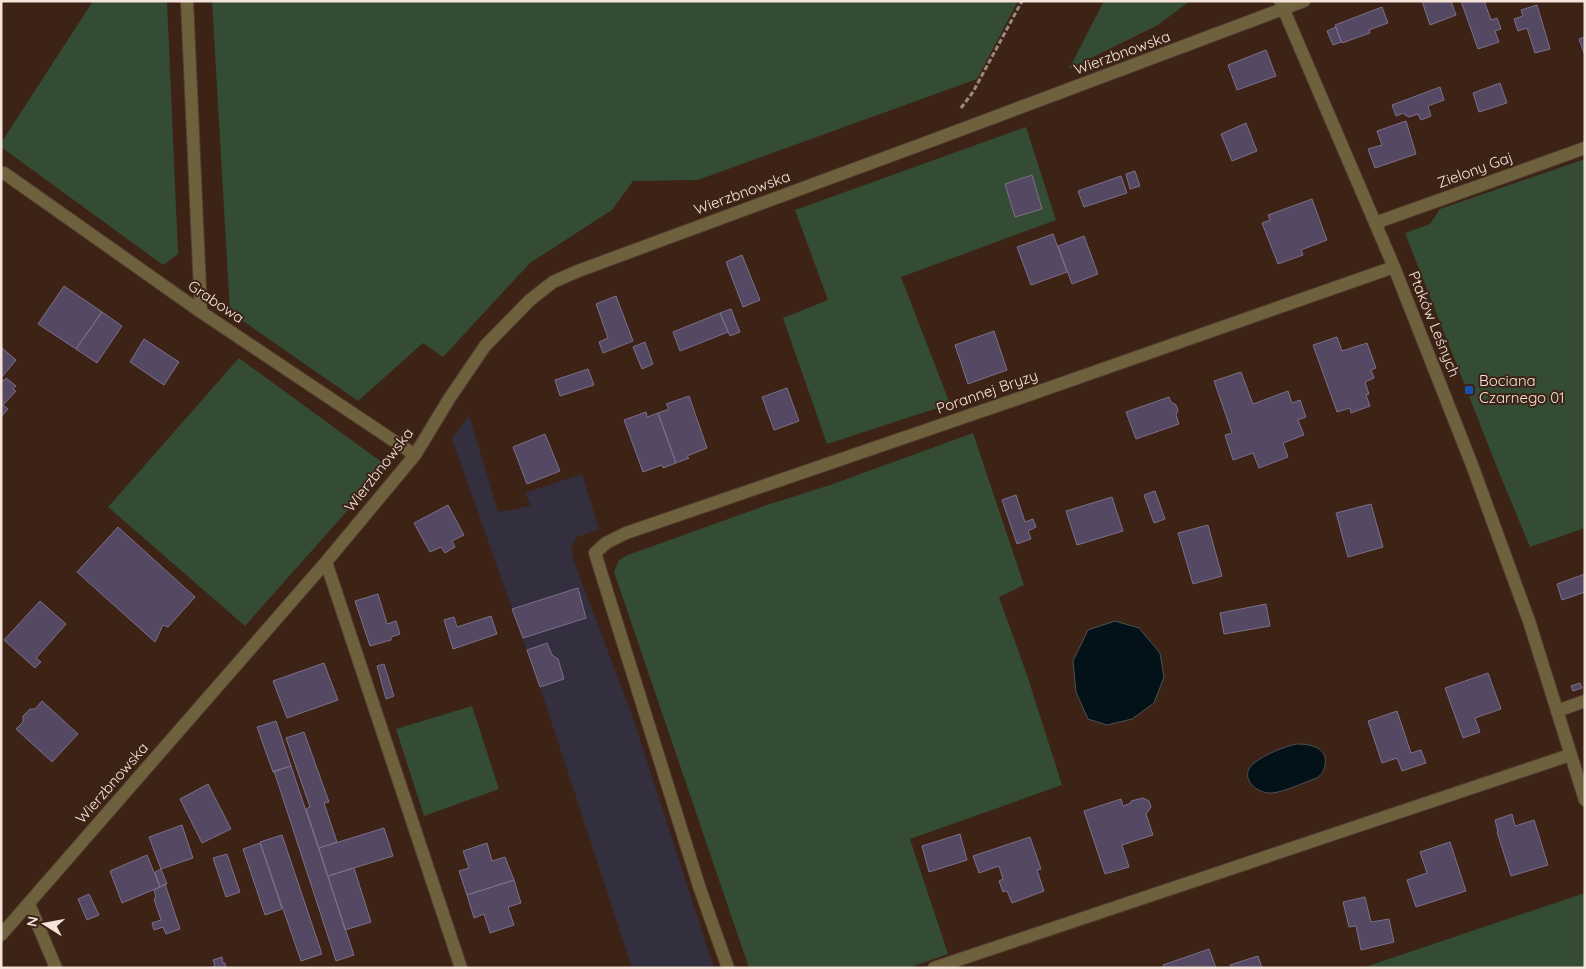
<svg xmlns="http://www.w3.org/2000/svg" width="1586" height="969" viewBox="0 0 1586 969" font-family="Quicksand,sans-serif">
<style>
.industrial{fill:#342f3f}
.green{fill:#334c33}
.water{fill:#031218;stroke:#4c5152}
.building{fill:#554863;stroke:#7c6f8c}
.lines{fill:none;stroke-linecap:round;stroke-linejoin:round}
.lane-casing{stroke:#563e31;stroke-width:14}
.street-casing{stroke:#563e31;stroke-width:14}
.path{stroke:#9e887d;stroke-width:3;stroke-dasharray:5 2.5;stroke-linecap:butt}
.lane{stroke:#6d623d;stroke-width:12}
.street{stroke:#6d623d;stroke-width:12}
.transit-dot{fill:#1a4fb4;stroke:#3c2315;stroke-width:2}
.labels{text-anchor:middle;stroke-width:4;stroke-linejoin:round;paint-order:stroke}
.street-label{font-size:15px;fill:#f6e4db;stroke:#3c2315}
.poi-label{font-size:15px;fill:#f6e4db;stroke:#3c2315;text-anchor:start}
</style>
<rect width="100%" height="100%" fill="#3c2315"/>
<!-- industrial -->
<path class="industrial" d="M469,415L498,512L531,506L525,493L582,474L599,529L577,537L571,548L575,564L632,715L714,968H632L540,687L452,439Z"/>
<!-- green -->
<path class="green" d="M93,1H167L178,254L163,265L1,147V143Z
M212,1H1018L977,79L698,180L633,181L612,210L530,263L443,357L423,343L358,401L230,312Z
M1104,1H1190L1158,25L1069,69Z
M1026,127L1056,220L901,277L950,404L827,444L783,318L828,300L795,210Z
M1585,159V528L1530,547L1498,470L1405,233L1430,224L1440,209Z
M239,358L387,466L245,626L108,507Z
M973,433L1024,585L999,597L1027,675L1062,785L910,839L948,954L908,968H749L614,572L619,560L628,555L767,505L830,485Z
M472,706L499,789L424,816L396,729Z
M1585,893V968H1362Z"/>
<!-- water -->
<path class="water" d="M1115,621L1139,628L1160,653L1164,677L1154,703L1132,719L1107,725L1088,719L1076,692L1073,661L1088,630Z
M1297,744C1310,744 1328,747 1325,765C1324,771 1322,774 1317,778C1305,782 1284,792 1272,793C1255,794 1238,776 1254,763C1264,755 1285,746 1297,744Z"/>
<!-- building -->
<path class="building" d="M1422,1H1451L1456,15L1430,25Z
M1461,1H1484L1491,20L1497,18L1501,29L1495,31L1499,42L1478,49Z
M1537,5L1550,49L1535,53L1527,28L1518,31L1514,19L1523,16L1521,10Z
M1382,7L1388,23L1369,30L1370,33L1342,43L1335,25Z
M1336,27L1341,42L1333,45L1327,31Z
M1585,37V53H1584L1579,39Z
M1266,50L1276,76L1237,90L1228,65Z
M1500,83L1507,103L1479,112L1473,93Z
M1440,87L1444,100L1428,106L1431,116L1421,120L1418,114L1409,117L1405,115L1404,113L1396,116L1392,105Z
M1406,121L1416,154L1375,168L1368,149L1382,145L1377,131Z
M1246,123L1257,151L1232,161L1221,134Z
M1135,171L1140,186L1130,189L1126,174Z
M1032,175L1042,209L1015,217L1005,184Z
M1121,176L1127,193L1084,207L1078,191Z
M1312,199L1327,240L1301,250L1303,255L1278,264L1262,223L1270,220L1268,215Z
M1053,234L1067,272L1031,285L1017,247Z
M1084,236L1098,274L1072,284L1058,246Z
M742,255L760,300L743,307L726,262Z
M64,286L102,312L76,349L38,324Z
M616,296L633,341L603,353L599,342L608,338L596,304Z
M731,309L740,332L730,336L720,313Z
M102,312L122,326L97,363L76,349Z
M720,313L728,332L680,351L673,332Z
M994,331L1007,370L968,384L955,345Z
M1337,337L1342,351L1367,343L1376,368L1371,370L1374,378L1365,382L1369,394L1366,395L1370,406L1351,413L1350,408L1337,412L1313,345Z
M144,339L179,362L164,385L130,362Z
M645,342L653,364L642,369L633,347Z
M1,347L16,360L1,378Z
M588,369L594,385L560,396L555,380Z
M1241,372L1253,404L1288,391L1292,403L1300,400L1306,417L1298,420L1304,435L1283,443L1288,457L1259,468L1253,453L1233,460L1225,435L1232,433L1214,381Z
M1,378L4,381L6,378L16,386L13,389L16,391L3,405L8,409L1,417Z
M787,388L799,421L774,430L762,397Z
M689,396L707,448L687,456L689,458L676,463L658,413L669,409L666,404Z
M1169,397L1171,402L1176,405L1178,410L1176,415L1179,424L1136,439L1126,412Z
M646,412L647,417L658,413L676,463L663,468L662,465L643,472L624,420Z
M545,434L560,471L527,484L513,447Z
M1155,491L1165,519L1154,523L1144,495Z
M1016,495L1025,522L1033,519L1036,527L1028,531L1031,539L1017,544L1002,500Z
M1112,497L1123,531L1077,545L1066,511Z
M1371,504L1383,547L1348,557L1336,513Z
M448,505L464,535L452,541L455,547L445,553L441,547L430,552L414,523Z
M1208,525L1222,576L1193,584L1178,533Z
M118,527L195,597L168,627L163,625L155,642L77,572Z
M1585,574V592L1562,600L1557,584Z
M578,588L586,618L523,638L512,609Z
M378,594L387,624L396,621L400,634L391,637V640L370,646L355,601Z
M40,601L66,624L36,658L41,662L35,668L4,640Z
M1266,604L1270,626L1224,634L1220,613Z
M491,616L497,634L453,649L444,620L454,617L457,627Z
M547,643L552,655L558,659L564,679L540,687L527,650Z
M324,663L338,700L287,718L273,681Z
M384,664L394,696L386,699L377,666Z
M1488,673L1501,709L1475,718L1480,732L1463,738L1445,688Z
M1580,683L1582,688L1573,691L1571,686Z
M42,701L78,734L52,762L16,729L23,722V716L30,709H35Z
M1397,711L1411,753L1421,750L1426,763L1402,771L1397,758L1382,763L1368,721Z
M276,721L291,766L273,772L257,727Z
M304,732L329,802L324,803L337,842L319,848L306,809L310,807L286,738Z
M291,766L354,955L336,961L274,771Z
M208,784L231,829L202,843L180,799Z
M1143,798L1149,801L1151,807L1146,814L1153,835L1122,845L1129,867L1105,874L1084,811L1121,799L1123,806L1131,803V801Z
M1512,814L1515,826L1534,820L1548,865L1511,876L1497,832H1498L1495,820Z
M182,825L193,858L161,869L149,837Z
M384,828L393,856L328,876L319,848Z
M960,834L967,860L929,872L922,846Z
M282,835L322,954L301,961L260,842Z
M1030,837L1041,869L1037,870L1044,891L1012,903L1007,891L1003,892L999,881L1003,879L999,866L979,873L973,856Z
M1450,842L1466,891L1416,907L1407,880L1427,873L1420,852Z
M260,843L282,909L265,915L243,849Z
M487,843L492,861L505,857L514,880L467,895L459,871L469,868L463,851Z
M227,854L240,892L226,897L213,858Z
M147,855L160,887L122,903L110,871Z
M354,868L371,922L345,930L328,876Z
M161,869L167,884L160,887L155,872Z
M514,880L521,903L508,907L514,925L490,933L484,914L474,918L467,895Z
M165,884L180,929L166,934L163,927L154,930L152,923L161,920L154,899L156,898L154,890Z
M89,894L99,915L87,920L78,899Z
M1365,897L1371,922L1389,919L1394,942L1361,950L1356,926L1349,927L1343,902Z
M1209,949L1216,968H1164L1163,965Z
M1258,956L1262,968H1231L1230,965Z
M222,957L223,963H225L226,968H210L215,966L213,960Z"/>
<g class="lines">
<!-- lane casing -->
<g class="lane-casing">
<path id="lane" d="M934,968L1570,755"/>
</g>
<!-- street casing -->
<g class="street-casing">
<path id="street" d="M187,1L201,312
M1280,1L1394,267L1472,465L1529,621L1585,800
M1,173H4L201,312L415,455
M1375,223L1585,148
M326,562L461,968
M1557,711L1585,701
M29,904L56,968
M1,935L326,562L415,455L449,399L485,346L530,300L553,282L578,271L944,136L1304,1
M728,968L699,886L595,553L606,543L626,533L1023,397L1394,267"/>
</g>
<!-- path -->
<path class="path" d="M961,108L973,92L1022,1"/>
<!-- lane -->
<use href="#lane" class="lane"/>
<!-- street -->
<use href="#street" class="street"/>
</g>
<!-- markers -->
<rect class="transit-dot" x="1464" y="385" width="10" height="10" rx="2.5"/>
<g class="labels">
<!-- street labels -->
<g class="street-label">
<text transform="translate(1122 53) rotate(-20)" y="5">Wierzbnowska</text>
<text transform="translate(1475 170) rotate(-20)" y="5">Zielony Gaj</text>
<text transform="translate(742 193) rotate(-20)" y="5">Wierzbnowska</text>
<text transform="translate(216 302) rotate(34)" y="5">Grabowa</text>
<text transform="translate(1434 324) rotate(68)" y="5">Ptaków Leśnych</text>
<text transform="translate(987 392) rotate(-19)" y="5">Porannej Bryzy</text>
<text transform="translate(379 470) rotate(-52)" y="5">Wierzbnowska</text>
<text transform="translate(112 783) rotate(-49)" y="5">Wierzbnowska</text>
</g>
<!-- poi labels -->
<g class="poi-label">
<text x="1479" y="386">Bociana<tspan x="1479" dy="17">Czarnego 01</tspan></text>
</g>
</g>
<!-- border -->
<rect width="1586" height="969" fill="none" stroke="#f6e4db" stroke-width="5"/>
<!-- north arrow -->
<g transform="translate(45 924) rotate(281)" stroke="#3c2315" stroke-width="4" paint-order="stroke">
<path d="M0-4L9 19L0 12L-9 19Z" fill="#f6e4db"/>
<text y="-8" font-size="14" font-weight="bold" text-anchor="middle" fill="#f6e4db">N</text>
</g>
</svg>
